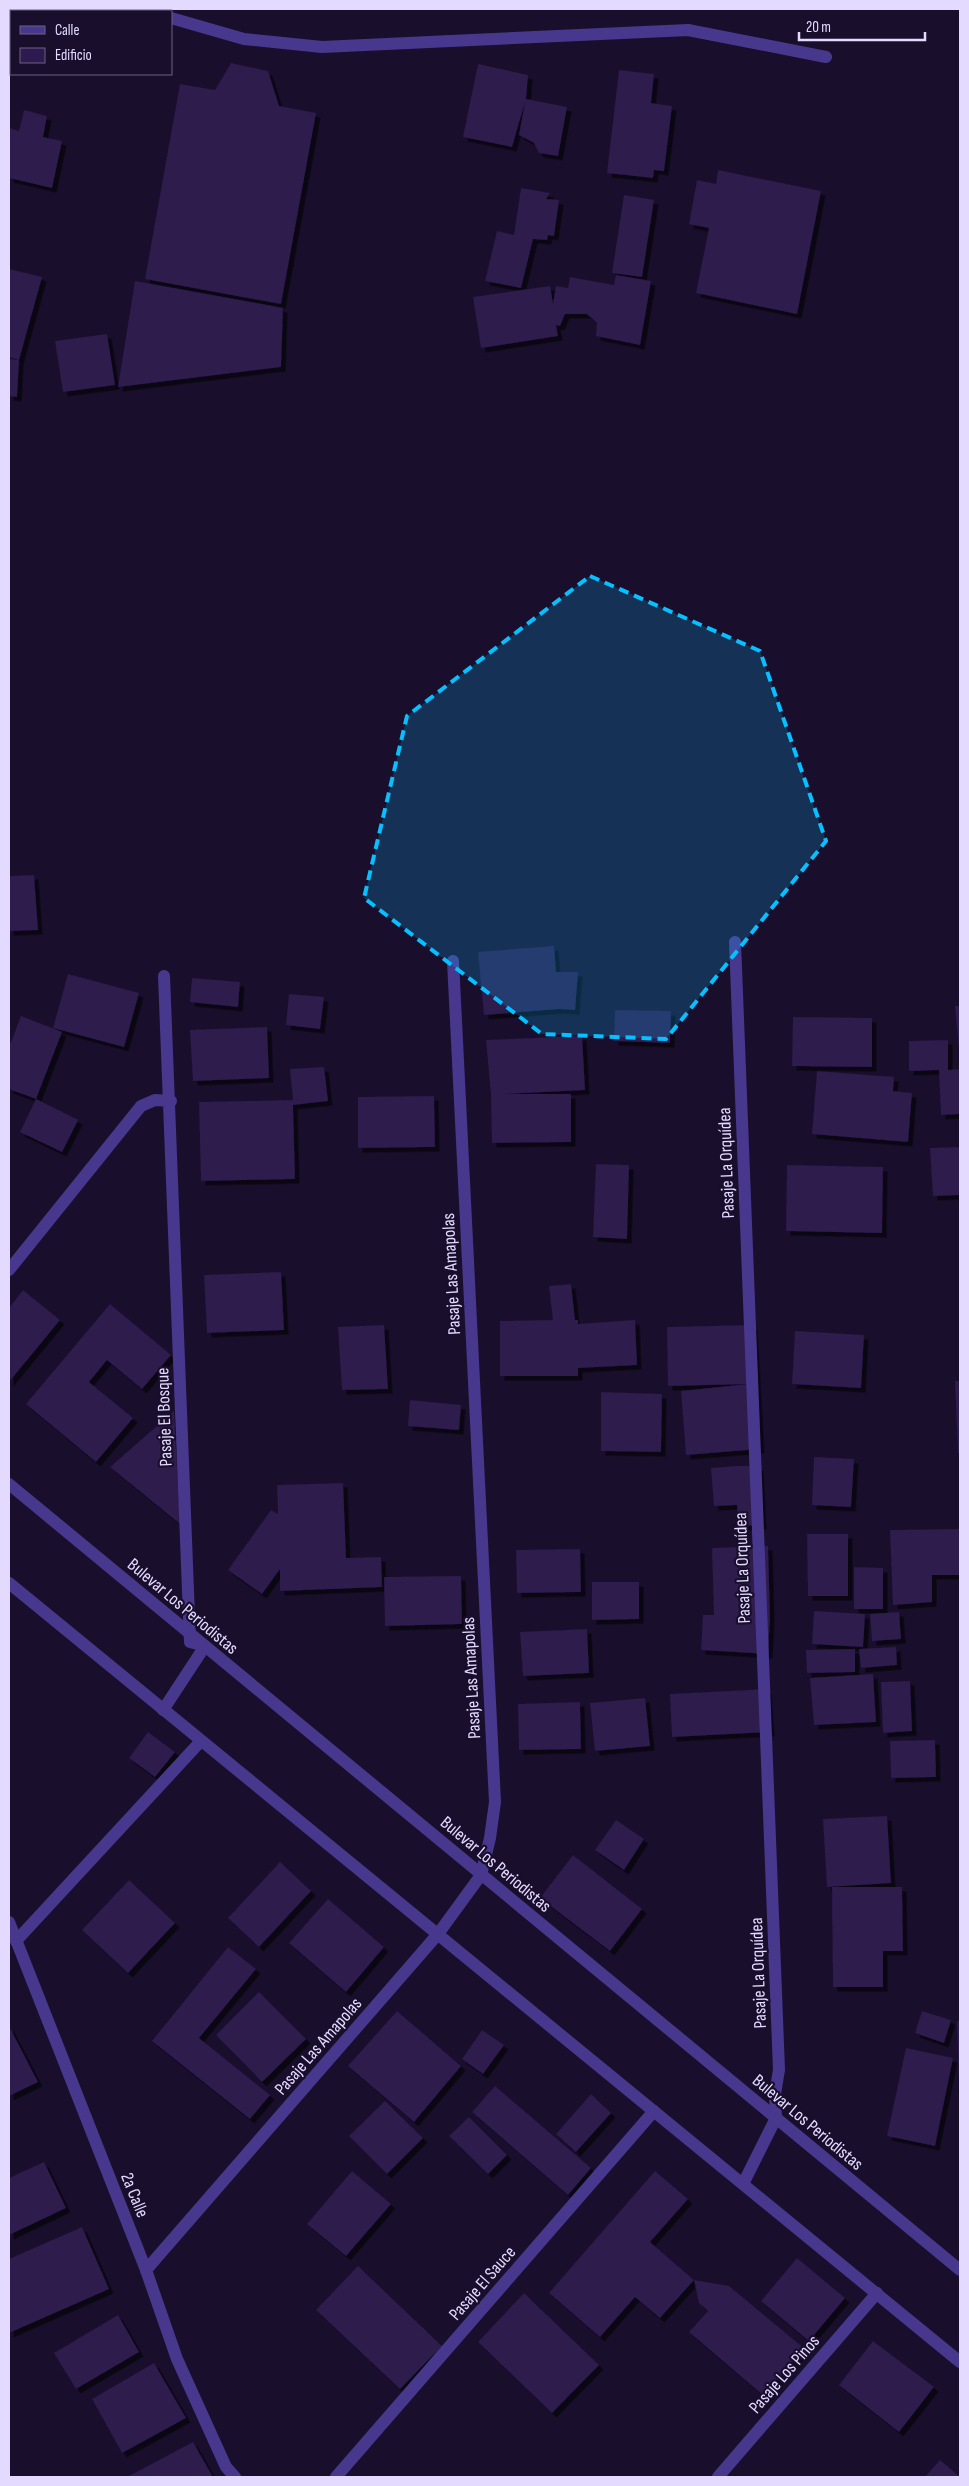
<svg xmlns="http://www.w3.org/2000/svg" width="969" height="2486" viewBox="0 0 969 2486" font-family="'Sofia Sans Condensed',sans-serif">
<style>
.building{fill:#2d1a4e;filter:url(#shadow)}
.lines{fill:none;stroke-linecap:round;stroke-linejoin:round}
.service{stroke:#48388d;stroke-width:12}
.minor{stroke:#48388d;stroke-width:12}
.tertiary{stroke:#48388d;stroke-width:12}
.marked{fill:#06c0ff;fill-opacity:0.2;stroke:#06c0ff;stroke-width:4;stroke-dasharray:10 6;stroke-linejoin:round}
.labels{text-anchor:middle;stroke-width:4.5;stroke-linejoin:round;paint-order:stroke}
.street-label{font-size:18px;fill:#e4daff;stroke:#190f2c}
</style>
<defs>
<filter id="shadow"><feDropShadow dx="4.5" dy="4.5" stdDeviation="0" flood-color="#0009"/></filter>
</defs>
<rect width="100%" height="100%" fill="#190f2c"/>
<!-- building -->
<path class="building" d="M231,63L268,71L279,106L316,113L281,304L145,279L180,84L215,90Z
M478,64L528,75L526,99L567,107L558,156L539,153L534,143L519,135L525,102L512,147L463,137Z
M619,70L654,74L651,103L672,106L664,171L654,170L653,178L607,173Z
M24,110L47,116L43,137L62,141L52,188L9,178V128L19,131Z
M718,170L821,191L797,314L696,293L709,228L689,224L697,180L716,184Z
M521,188L550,193L546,199L559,200L554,236L548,235L547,240L533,239L521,288L485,281L497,231L514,235Z
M624,195L654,200L642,277L612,273Z
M9,269L42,277L19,360L9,357Z
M616,275L651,281L640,345L596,336L597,323L587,314H565L560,326L556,325L558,336L481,348L473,297L550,286L553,304L556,286L568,288L570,277L614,285Z
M135,281L283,308L281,367L118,387Z
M107,334L115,385L63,392L55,341Z
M9,359L19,360L17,397L9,396Z
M34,875L38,930L9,931V876Z
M554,946L556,972H578L575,1010L559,1009L484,1015L478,952Z
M68,974L139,993L124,1047L53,1028Z
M192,978L240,982L238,1007L190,1002Z
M289,994L324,997L320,1029L286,1025Z
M955,1006H960V1048H959Z
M615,1010L671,1011L670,1043L614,1041Z
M21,1016L62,1032L36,1099L9,1089V1047Z
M793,1017L872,1018V1067L792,1066Z
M267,1027L269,1078L193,1081L190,1030Z
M582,1036L585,1090L504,1094H571V1142L492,1143L491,1095L486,1040Z
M948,1040V1070L960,1069V1114L941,1115L939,1070L909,1071V1041Z
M324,1067L328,1101L293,1105L295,1179L201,1181L199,1102L293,1100L290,1069Z
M817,1071L894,1077L893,1091L912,1093L908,1142L812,1134Z
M434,1096L435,1147L358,1148V1097Z
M36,1099L78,1120L62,1152L20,1132Z
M960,1147V1195L933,1196L930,1148Z
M596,1164L629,1165L627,1239L593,1237Z
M787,1165L883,1167L882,1233L786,1231Z
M281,1272L284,1330L207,1333L204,1275Z
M571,1284L575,1320H578V1324L635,1320L637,1365L578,1368V1376H500V1321L553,1320L549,1286Z
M23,1290L60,1320L9,1382V1308Z
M110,1304L171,1355L142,1389L107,1360L89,1382L133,1418L96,1462L26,1404Z
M384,1325L388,1389L342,1390L338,1327Z
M753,1325L760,1449L686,1455L681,1391L749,1384L668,1386L667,1327Z
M795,1331L864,1335L861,1388L792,1384Z
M955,1381H960V1453H958Z
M601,1392L662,1394L661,1452L601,1451Z
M410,1400L461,1405L459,1430L408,1426Z
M174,1411L180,1524L110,1467Z
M814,1457L854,1459L851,1507L812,1505Z
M736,1466H759L762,1525L738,1526L737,1505L714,1506L711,1468Z
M343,1483L346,1558L381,1557L382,1587L280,1591V1569L262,1594L228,1570L271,1510L278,1514L277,1485Z
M960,1529V1575H932V1602L893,1605L890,1530Z
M807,1534H848V1596H808Z
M768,1546L770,1618L768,1654L701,1650L703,1615H714L712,1548Z
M580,1549L581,1592L517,1593L516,1550Z
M854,1567L883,1568V1609H854Z
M461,1576L462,1624L385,1626L384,1577Z
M592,1582H639V1619L592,1620Z
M814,1611L865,1614L863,1647L812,1644Z
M899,1612L901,1639L872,1641L870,1614Z
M587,1629L589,1673L523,1676L520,1632Z
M896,1647L897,1665L861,1668L859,1649Z
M855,1649V1672L807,1673L806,1650Z
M873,1674L876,1722L814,1725L810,1678Z
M910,1681L912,1731L883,1733L881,1682Z
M767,1689L770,1732L672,1737L670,1694Z
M645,1698L650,1746L595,1751L590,1703Z
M580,1702L581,1749L519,1750L518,1704Z
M148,1732L175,1752L155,1777L129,1758Z
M935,1740L936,1777L891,1778L890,1741Z
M887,1816L891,1883L827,1887L823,1819Z
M616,1820L644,1839L624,1870L595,1850Z
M573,1855L642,1909L610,1951L540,1898Z
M280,1862L311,1891L259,1947L228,1918Z
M129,1880L175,1923L128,1973L82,1930Z
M832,1887H902L903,1951H883V1987H833Z
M328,1899L384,1947L346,1992L289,1943Z
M228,1947L256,1969L199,2038L270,2095L250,2119L152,2041Z
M259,1992L306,2039L262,2082L216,2035Z
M397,2011L461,2066L414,2122L348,2066Z
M922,2011L951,2020L944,2043L915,2033Z
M957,2021H960V2081H959Z
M9,2026L38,2082L9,2096Z
M482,2030L504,2045L483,2074L462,2059Z
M906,2048L953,2058L935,2146L887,2136Z
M495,2086L591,2168L568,2195L472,2112Z
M591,2094L611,2113L576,2152L556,2134Z
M385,2101L423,2138L387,2174L349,2136Z
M469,2117L507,2155L488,2174L449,2136Z
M44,2162L66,2208L9,2235V2178Z
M352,2171L391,2204L346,2256L307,2224Z
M655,2171L688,2199L650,2242L694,2280L660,2318L635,2297L600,2337L549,2293Z
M82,2227L109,2289L9,2333V2259Z
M797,2258L845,2298L809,2341L761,2301Z
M358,2266L442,2346L400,2389L316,2310Z
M694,2280L729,2286L805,2349L764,2396L689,2332L708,2311L699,2303Z
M524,2293L599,2365L552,2413L478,2342Z
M118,2315L139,2352L76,2389L54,2353Z
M873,2341L934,2387L899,2432L839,2385Z
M154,2363L186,2418L122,2453L92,2399Z
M193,2442L213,2477H127Z
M940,2460L960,2477H925Z"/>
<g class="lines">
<!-- service -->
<path class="service" d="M149,9L155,11
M171,18L244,39L322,47L688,30L826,57
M735,942L779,2070L775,2094L776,2118L743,2184
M9,1270L141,1106L155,1100L171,1101
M163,1710L205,1646L190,1642L164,976
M16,1941L201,1741
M146,2270L438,1934L481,1875L490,1838L495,1802L453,961
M336,2477L654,2111
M718,2477L877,2293"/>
<!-- minor -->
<path class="minor" d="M9,1484L960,2270
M9,1922L146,2270L177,2359L226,2467L235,2477"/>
<!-- tertiary -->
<path class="tertiary" d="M9,1583L960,2362"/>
</g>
<!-- marked area -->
<path class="marked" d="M590,576L760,651L826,841L666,1039L542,1034L364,898L407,716Z"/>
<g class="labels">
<!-- street labels -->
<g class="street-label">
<text transform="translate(726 1163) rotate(-92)" y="6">Pasaje La Orquídea</text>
<text transform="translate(451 1274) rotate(-93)" y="6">Pasaje Las Amapolas</text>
<text transform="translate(164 1417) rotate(-92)" y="6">Pasaje El Bosque</text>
<text transform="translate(742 1568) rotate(-92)" y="6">Pasaje La Orquídea</text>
<text transform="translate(183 1606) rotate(40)" y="6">Bulevar Los Periodistas</text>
<text transform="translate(471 1678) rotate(-93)" y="6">Pasaje Las Amapolas</text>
<text transform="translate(496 1864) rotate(40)" y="6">Bulevar Los Periodistas</text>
<text transform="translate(758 1973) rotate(-92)" y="6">Pasaje La Orquídea</text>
<text transform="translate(318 2046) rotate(-49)" y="6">Pasaje Las Amapolas</text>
<text transform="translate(808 2122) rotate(40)" y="6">Bulevar Los Periodistas</text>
<text transform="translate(135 2195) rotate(68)" y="6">2a Calle</text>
<text transform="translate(482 2283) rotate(-49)" y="6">Pasaje El Sauce</text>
<text transform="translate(784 2374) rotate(-49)" y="6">Pasaje Los Pinos</text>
</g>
</g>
<!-- border -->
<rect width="969" height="2486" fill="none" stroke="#e4daff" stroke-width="20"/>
<!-- legend -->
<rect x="10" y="10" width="162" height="65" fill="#190f2c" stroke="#6a6080"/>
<rect x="20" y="26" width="25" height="8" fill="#48388d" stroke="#6a6080"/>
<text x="55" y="35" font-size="15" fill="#e4daff">Calle</text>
<rect x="20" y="48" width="25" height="15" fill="#2d1a4e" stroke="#6a6080"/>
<text x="55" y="60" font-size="15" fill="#e4daff">Edificio</text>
<!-- scale -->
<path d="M799 32v8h126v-8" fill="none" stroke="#e4daff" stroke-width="2.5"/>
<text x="806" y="32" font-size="15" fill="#e4daff" stroke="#190f2c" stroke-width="4" paint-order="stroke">20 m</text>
</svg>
